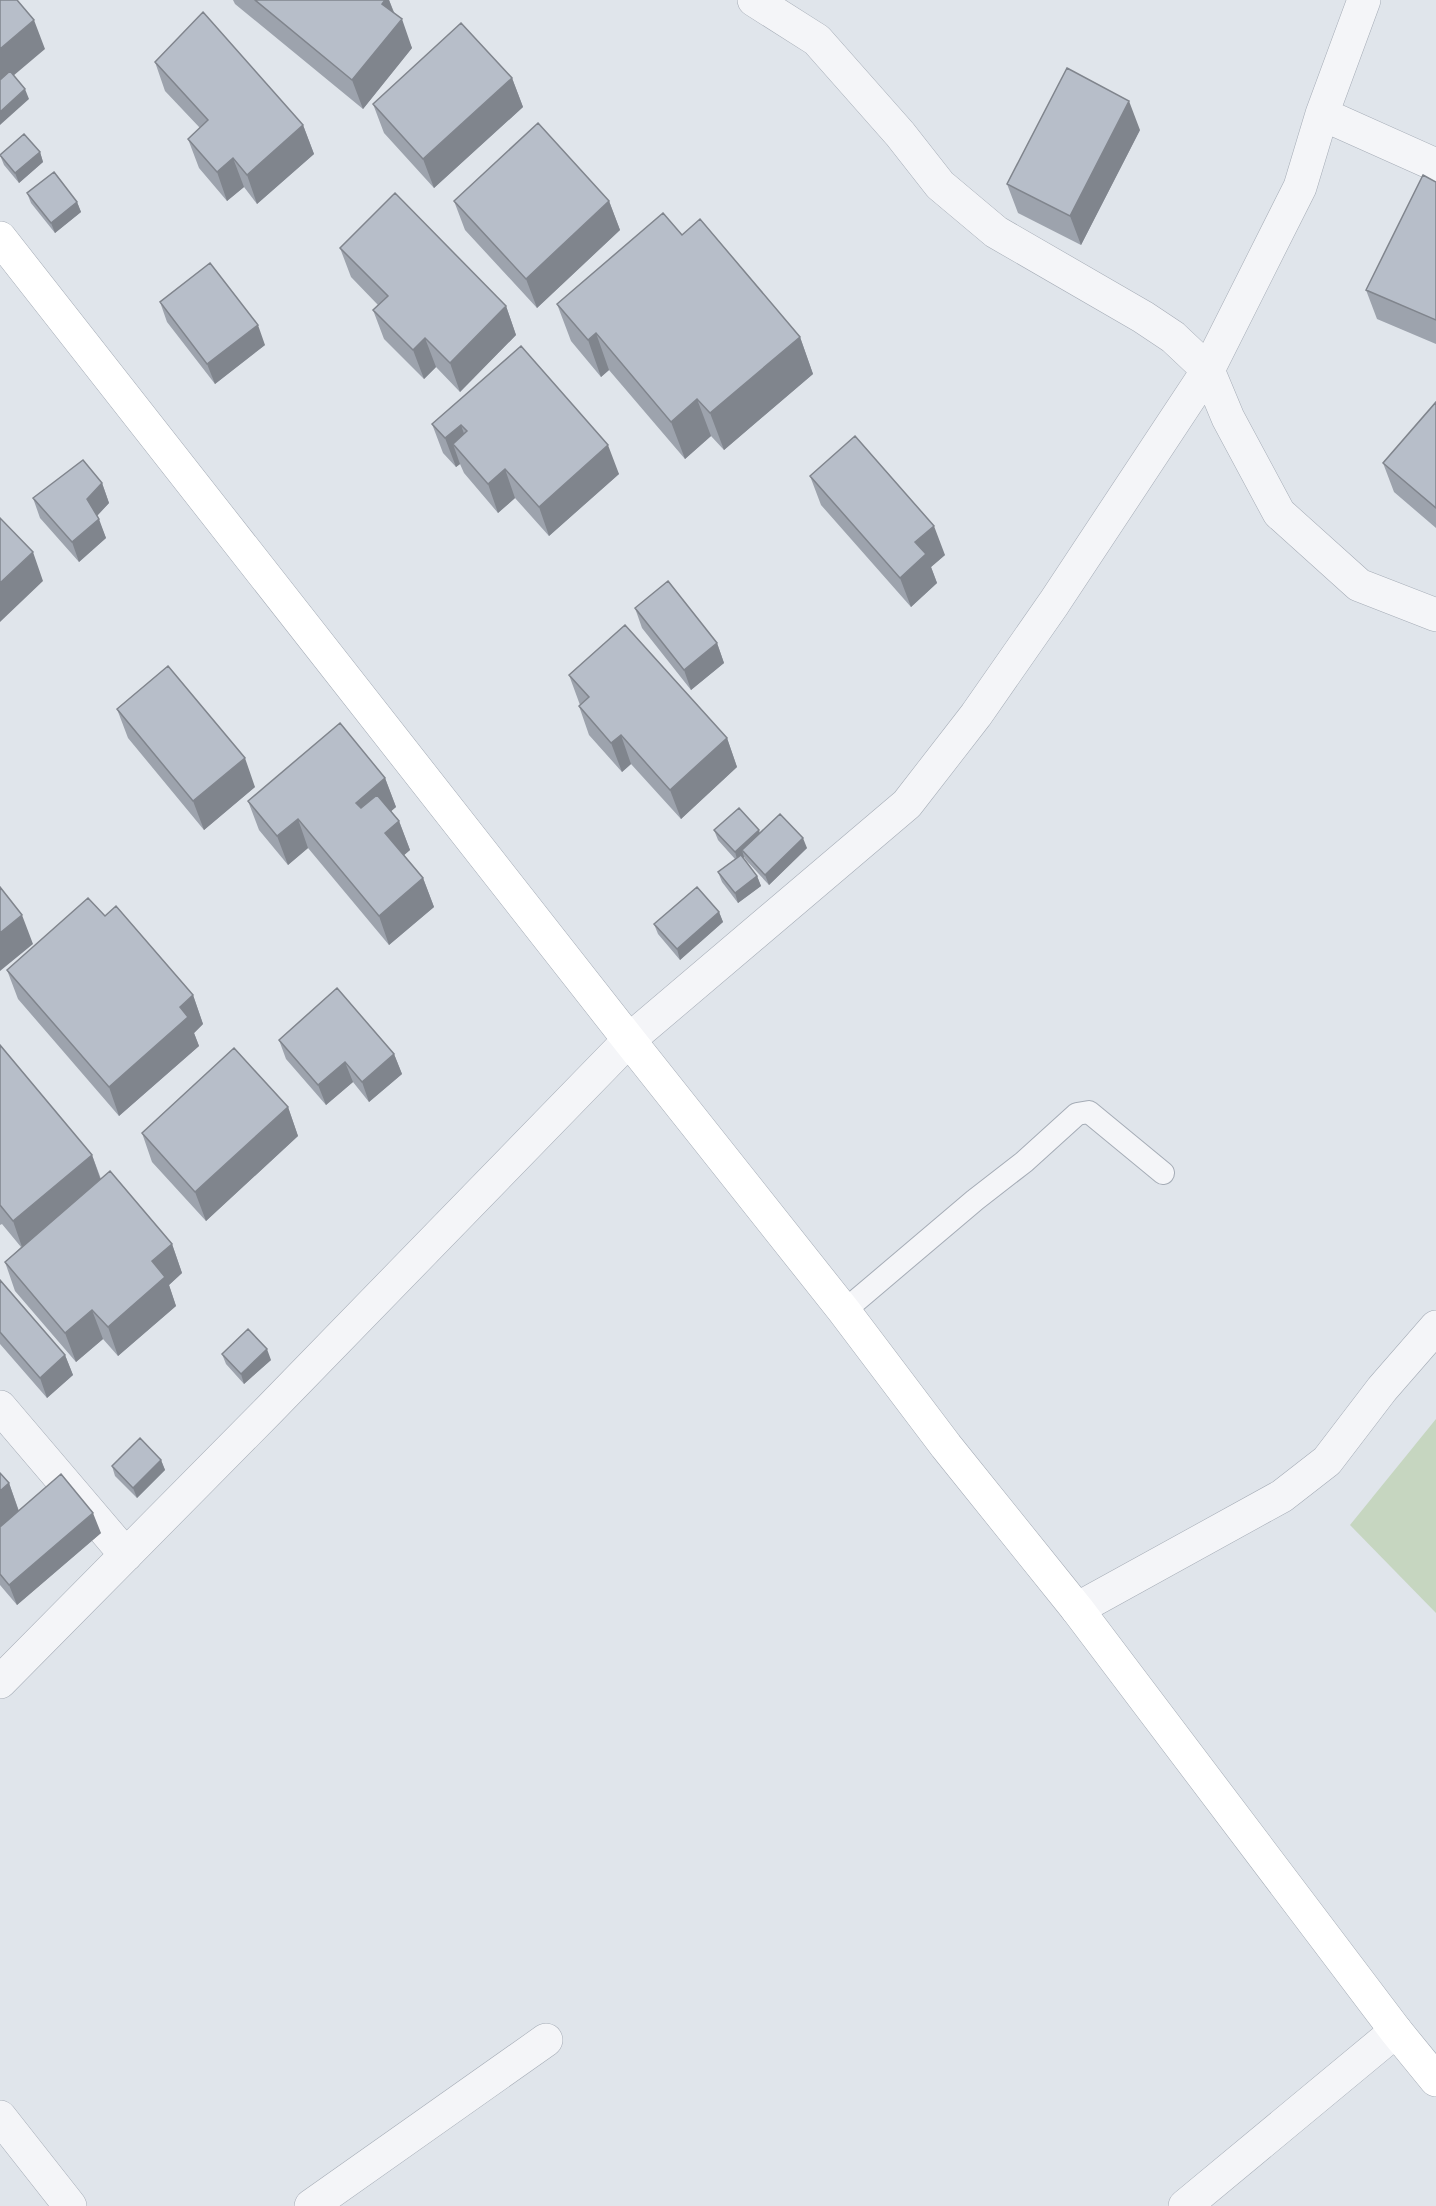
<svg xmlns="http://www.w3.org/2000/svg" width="1436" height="2206" viewBox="0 0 1436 2206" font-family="Commissioner,sans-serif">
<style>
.green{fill:#c6d6c0}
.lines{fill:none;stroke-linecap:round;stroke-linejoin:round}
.lane-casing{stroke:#a5acb6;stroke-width:24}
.street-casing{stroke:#a5acb6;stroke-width:34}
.secondary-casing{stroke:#a5acb6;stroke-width:34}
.lane{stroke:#f4f5f8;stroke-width:22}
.street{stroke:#f4f5f8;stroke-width:33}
.secondary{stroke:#fff;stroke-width:33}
.wall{fill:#9da3ad}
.shaded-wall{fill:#80858d}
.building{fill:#b7bec9;stroke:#80858d;stroke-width:1.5}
</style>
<rect width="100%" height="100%" fill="#e0e5eb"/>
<!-- green -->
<path class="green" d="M1436,1419V1613L1350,1525Z"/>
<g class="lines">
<!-- lane casing -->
<g class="lane-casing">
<path id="lane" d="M844,1311L975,1200L1024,1162L1077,1114L1089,1112L1163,1173"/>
</g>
<!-- street casing -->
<g class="street-casing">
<path id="street" d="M754,0L817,40L900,134L940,185L996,232L1143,317L1173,337L1208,370L1228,418L1279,513L1359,585L1436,615
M1322,114L1436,165
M0,1407L126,1555
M1077,1609L1282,1496L1327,1461L1382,1389L1436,1327
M0,1682L269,1410L629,1040L907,804L976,715L1054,603L1208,370L1300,187L1322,114L1364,0
M0,2117L70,2206
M311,2206L546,2040
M1185,2206L1396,2031"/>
</g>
<!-- secondary casing -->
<g class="secondary-casing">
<path id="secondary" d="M0,238L629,1040L844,1311L946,1446L1077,1609L1396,2031L1436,2080"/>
</g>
<!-- lane -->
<use href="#lane" class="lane"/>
<!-- street -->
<use href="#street" class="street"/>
<!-- secondary -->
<use href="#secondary" class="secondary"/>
</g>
<!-- wall -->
<path class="wall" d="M233,0H389L394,12L412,48L363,109L235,4Z
M155,62L303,125L314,154L257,204L244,187L227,201L199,168L188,139L200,128L165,91Z
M512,78L523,107L434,188L384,133L373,104Z
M1140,130L1081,245L1018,213L1007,184Z
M40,152L43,162L19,183L4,165L0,155Z
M1436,182V344L1377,319L1366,290Z
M27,193L77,202L81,212L55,233L31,203Z
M454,201H609L620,230L537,308L465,230Z
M682,235L800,337L813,374L724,450L711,436L685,459L609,370L601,377L571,341L557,304Z
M340,248L506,306L516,335L460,392L436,367L424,379L384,339L373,310L378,305L351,277Z
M160,302L265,345L215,384L167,322Z
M521,346L619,474L549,536L515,498L498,513L464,473L460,464L456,467L443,453L432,424Z
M1436,402V528L1394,492L1383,463Z
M810,476L945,555L931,567L937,583L911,607L821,505Z
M102,483L109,503L97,516L106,538L79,562L40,518L33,498Z
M635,608L717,643L724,663L691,690L642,628Z
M569,675L727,738L737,767L681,819L631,764L622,772L589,735L579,706L580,705Z
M117,709L255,787L204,830L128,738Z
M385,778L396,807L391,811L399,821L410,850L404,855L423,878L434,907L389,945L308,848L288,865L259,830L248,801Z
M714,830L760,833L807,848L769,885L746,860L744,857L743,858L757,876L761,886L738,903L722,882L718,872L735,859L718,840Z
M719,912L723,922L680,960L658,934L654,924Z
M105,916L193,995L203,1024L194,1033L199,1046L119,1116L18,999L7,970Z
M279,1040L394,1054L402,1074L369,1102L353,1082L326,1105L286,1059Z
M0,1045L92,1155L101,1179L172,1244L182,1273L169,1285L176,1306L118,1356L103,1339L76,1362L15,1291L5,1262L21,1247L2,1224L0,1225Z
M288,1107L298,1136L206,1221L152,1162L142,1133Z
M0,1280L65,1355L73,1375L47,1398L0,1344Z
M222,1354L271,1360L244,1384L226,1364Z
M161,1460L165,1470L137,1498L115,1476L112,1466Z
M0,1473L9,1483L19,1511L101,1533L17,1605L0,1585Z"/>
<!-- shaded-wall -->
<path class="shaded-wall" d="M385,0H389L398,24L402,19L412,48L363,109L352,80L382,4Z
M34,20L45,49L0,87V49Z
M512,78L523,107L434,188L423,159Z
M25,89L29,99L0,125V112Z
M1129,101L1140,130L1081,245L1070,216Z
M303,125L314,154L257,204L247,175Z
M40,152L43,162L19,183L15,173Z
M233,158L244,187L227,201L217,172Z
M609,201L620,230L537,308L526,279Z
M77,202L81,212L55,233L51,223Z
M506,306L516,335L460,392L450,363Z
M258,325L265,345L215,384L207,364Z
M596,333L609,370L601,377L588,340Z
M800,337L813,374L724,450L710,413Z
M425,338L436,367L424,379L413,350Z
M697,399L711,436L685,459L671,422Z
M461,425L471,454L453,444L460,464L456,467L445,438Z
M608,445L619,474L549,536L539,507Z
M505,469L515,498L498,513L488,484Z
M102,483L109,503L94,519L87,499Z
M99,519L106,538L79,562L72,542Z
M934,526L945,555L931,567L937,583L911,607L900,578L915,542Z
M33,552L43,581L0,622V583Z
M717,643L724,663L691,690L684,670Z
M621,735L631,764L622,772L611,743Z
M727,738L737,767L681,819L670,790Z
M245,758L255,787L204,830L193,801Z
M385,778L396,807L367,832L356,803Z
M298,819L308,848L288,865L277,836Z
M399,821L410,850L396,862L385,833Z
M759,830L762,840L742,850L744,857L738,862L735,852Z
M803,838L807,848L769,885L765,875Z
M757,876L761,886L738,903L735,893Z
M423,878L434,907L389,945L379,916Z
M719,912L723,922L680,960L677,949Z
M22,915L33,944L0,971V933Z
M193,995L203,1024L194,1033L199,1046L119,1116L109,1087L180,1007Z
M394,1054L402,1074L369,1102L362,1082Z
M345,1062L353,1082L326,1105L318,1085Z
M288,1107L298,1136L206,1221L195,1192Z
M92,1155L102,1184L23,1250L13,1221Z
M172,1244L182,1273L169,1285L176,1306L118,1356L108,1327L152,1261Z
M92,1310L103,1339L76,1362L65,1333Z
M267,1349L271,1360L244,1384L241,1374Z
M65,1355L73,1375L47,1398L40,1378Z
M161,1460L165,1470L137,1498L133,1488Z
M9,1483L19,1512L0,1529V1491Z
M93,1513L101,1533L17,1605L9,1585Z"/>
<!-- building -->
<path class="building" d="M0,0H17L34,20L0,49Z
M255,0H385L382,4L402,19L352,80Z
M203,12L303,125L247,175L233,158L217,172L188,139L208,120L155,62Z
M461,23L512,78L423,159L373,104Z
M1067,68L1129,101L1070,216L1007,184Z
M10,71L25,89L0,112V80Z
M538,123L609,201L526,279L454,201Z
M24,134L40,152L15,173L0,155Z
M54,172L77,202L51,223L27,193Z
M1423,175L1436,182V320L1366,290Z
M395,193L506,306L450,363L425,338L413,350L373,310L388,296L340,248Z
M663,213L682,235L700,219L800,337L710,413L697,399L671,422L596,333L588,340L557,304Z
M210,263L258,325L207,364L160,302Z
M521,346L608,445L539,507L505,469L488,484L453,444L467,431L461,425L445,438L432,424Z
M1436,402V508L1383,463Z
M855,436L934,526L915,542L926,554L900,578L810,476Z
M83,460L102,483L87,499L99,519L72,542L33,498Z
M0,518L33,552L0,583Z
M668,581L717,643L684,670L635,608Z
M625,625L727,738L670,790L621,735L611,743L579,706L589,697L569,675Z
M168,666L245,758L193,801L117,709Z
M340,723L385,778L356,803L361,808L377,795L399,821L385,833L423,878L379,916L298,819L277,836L248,801Z
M739,808L759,830L735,852L714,830Z
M780,814L803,838L765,875L742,850Z
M741,855L757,876L735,893L718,872Z
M0,887L22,915L0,933Z
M697,887L719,912L677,949L654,924Z
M88,898L105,916L116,906L193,995L180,1007L188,1017L109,1087L7,970Z
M337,988L394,1054L362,1082L345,1062L318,1085L279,1040Z
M0,1045L92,1155L13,1221L0,1205Z
M234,1048L288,1107L195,1192L142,1133Z
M110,1171L172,1244L152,1261L165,1277L108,1327L92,1310L65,1333L5,1262Z
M0,1280L65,1355L40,1378L0,1332Z
M248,1329L267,1349L241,1374L222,1354Z
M140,1438L161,1460L133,1488L112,1466Z
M0,1473L9,1483L0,1491Z
M61,1474L93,1513L9,1585L0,1574V1527Z"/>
</svg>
